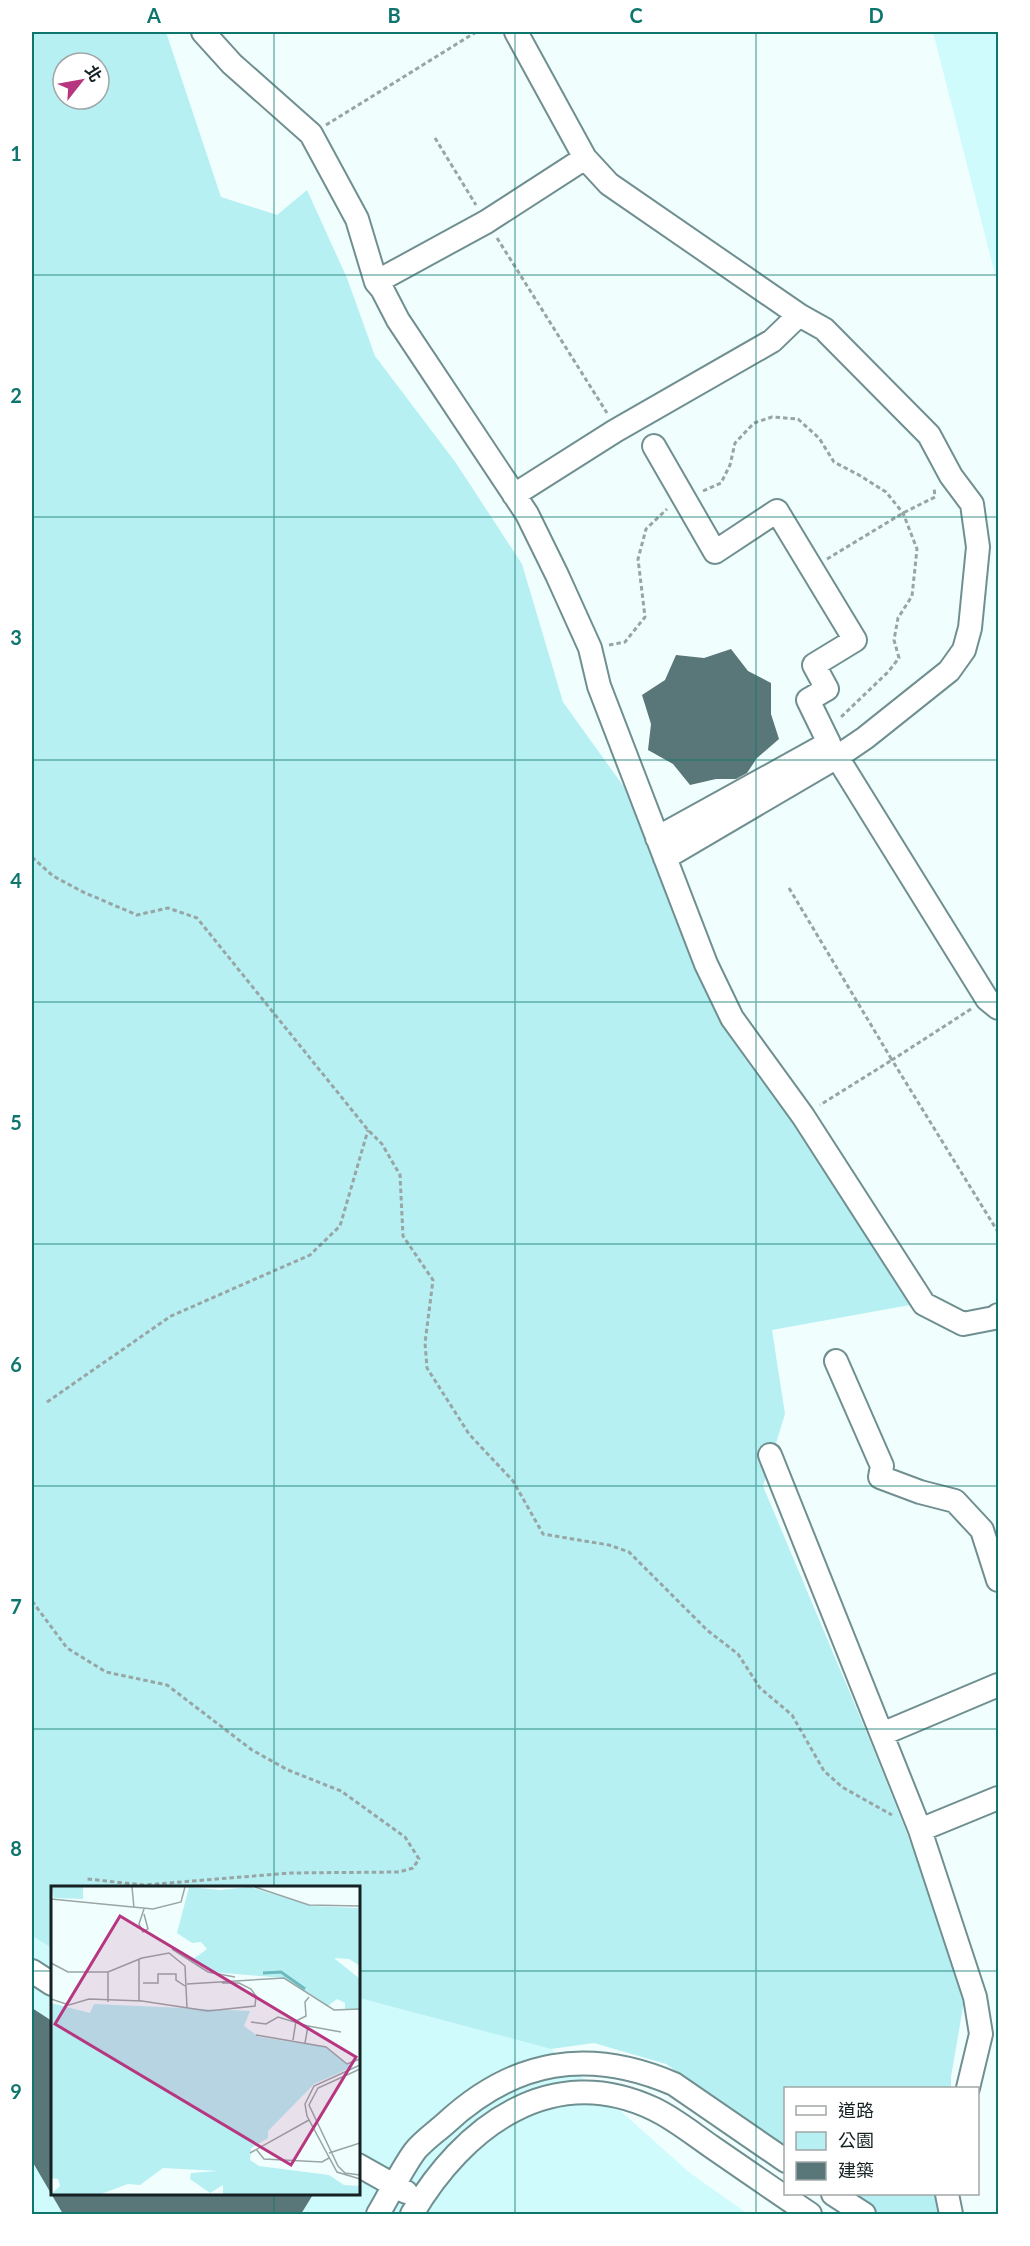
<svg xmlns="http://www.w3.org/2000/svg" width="1030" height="2246" viewBox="0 0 1030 2246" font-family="Lato,'Noto Sans TC',sans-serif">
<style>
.built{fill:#cffbfc}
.green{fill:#b7f0f3;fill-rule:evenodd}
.building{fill:#597778}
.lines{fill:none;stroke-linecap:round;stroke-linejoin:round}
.minor-casing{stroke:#708f90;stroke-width:26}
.path{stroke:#98a5a5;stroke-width:3;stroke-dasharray:4.5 3;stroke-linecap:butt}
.minor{stroke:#fff;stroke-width:22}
.grid{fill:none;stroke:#0f766e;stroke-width:1.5;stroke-opacity:0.55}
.inset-river{fill:none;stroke:#6cbabd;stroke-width:3}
.inset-road{fill:none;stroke:#99a6a6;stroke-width:1.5}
.view{fill:#b73680;fill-opacity:0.15;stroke:#b73680;stroke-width:3}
.inset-edge{fill:none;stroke:#152122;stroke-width:3}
.neatline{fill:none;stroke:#0f766e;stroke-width:2}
.grid-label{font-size:20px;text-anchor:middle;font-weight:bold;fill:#0f766e}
</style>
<rect width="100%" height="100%" fill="#f1fefe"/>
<!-- built -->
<path class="built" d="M933,32H998V286Z
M32,1936L52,1948V2194H358L359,1998L551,2049L690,2173L748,2214H32Z"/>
<!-- green -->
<path class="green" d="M32,32H166L221,197L277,215L307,190L347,278L375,356L456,463L522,564L563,702L624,787L724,1028L824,1158L910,1305L772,1330L785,1414L763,1486L868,1736L967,1984L951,2077V2088H786L785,2148L666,2064L594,2043L551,2049L359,1998L358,1888H52V1948L32,1936ZM63,63H99V99H63Z
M850,2194H950V2214H880Z"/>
<!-- building -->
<path class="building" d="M731,649L748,671L771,683V714L779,739L757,758L747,773L736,779H716L690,785L673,764L648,750L651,724L642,695L665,680L676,655L704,658Z
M32,2008L52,2021V2193H314L301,2214H63L32,2161Z"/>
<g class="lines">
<!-- minor casing -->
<g class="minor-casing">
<path id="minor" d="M203,32L232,64L311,134L357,219L376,282L382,289L398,320L527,514L557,575L590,648L599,686L706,964L732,1018L803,1116L924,1304L963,1324L994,1318L998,1315
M516,32L585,158L609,184L799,315L824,329L929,435L951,476L972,504L978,547L970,628L964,650L949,671L865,738L837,757L665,858
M376,282L486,222L585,158
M654,446L715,552L777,511L855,640L814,665L827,689L808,700L829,743L657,838
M514,495L615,431L772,341L799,315
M837,757L987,999L998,1008
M836,1361L882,1466L880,1477L920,1492L955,1501L982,1530L998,1580
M770,1455L920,1830L975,1997L981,2034L968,2088
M882,1734L998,1685
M920,1830L998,1798
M32,1971L52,1984
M358,2165L406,2192
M833,2194L864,2214
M947,2194L951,2214
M378,2214C390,2194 401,2170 415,2151C423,2141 436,2132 446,2123C514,2060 588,2047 674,2084L786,2161
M412,2214C463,2127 551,2060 654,2109C675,2119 693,2134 712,2147C744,2169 777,2192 810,2214"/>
</g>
<!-- path -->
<path class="path" d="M326,125L476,32
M435,138L476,205
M497,238L607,413
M703,491L721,483L730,465L735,443L754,423L772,417L798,419L819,438L834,462L859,475L886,492L903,513L917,549L912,596L898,618L894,640L899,658L888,672L839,719
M827,559L903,513L935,497L934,487
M609,645L625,642L645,617L638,559L646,529L667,509
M32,857L53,876L83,892L137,915L168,908L197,918L368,1130L382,1144L400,1175L403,1236L433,1280L425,1343L427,1368L469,1434L513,1481L543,1534L609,1545L629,1552L707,1630L738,1654L760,1688L792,1715L824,1771L842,1787L892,1815
M789,888L892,1060L820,1105
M971,1009L892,1060L998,1232
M47,1402L171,1316L310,1255L340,1226L368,1130
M32,1601L67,1648L106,1672L167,1685L252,1750L288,1770L341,1791L405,1837L419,1859L413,1868L399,1872L290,1873L144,1885L87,1879"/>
<!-- minor -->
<use href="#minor" class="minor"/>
</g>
<!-- grid -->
<path class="grid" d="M274,32V1888M515,32V2214M756,32V2214M32,275H998M32,517H998M32,760H998M32,1002H998M32,1244H998M32,1486H998M32,1729H998M32,1971H52M358,1971H998M274,2194V2214"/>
<!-- overview -->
<g transform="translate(51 1886)">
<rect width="309" height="309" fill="#f1fefe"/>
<path d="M0,1H32V13L3,12ZM138,1L169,4L199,1L262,20L309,22V80L298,73L283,72L309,93V123H294V117L286,113L277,120L233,92L161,86L141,74L156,63L150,56L141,57L126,47ZM0,117L39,127L43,118L199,125L193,140L208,151L274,161L301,181L263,198L217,245V252L200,262L199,274L208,280L278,289L293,299L309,300V308H172V299L159,307L139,293L140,287L167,285L112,282L89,299L77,298L50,308H0L9,300L7,293L0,292Z" fill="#b7f0f3"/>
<path class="inset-river" d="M212,87L230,86L254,103"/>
<path class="inset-road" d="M81,1L83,22M204,1L258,19L309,20M0,13L102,23L130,16L134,1M93,28L97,43L92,46L88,38L93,23M121,63L157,86L184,91M88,74V115M0,77L17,86H57L91,72L118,67L134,80L136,122M92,97H107V88H125V94L134,100M136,98L233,92L283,124L309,123M0,113L18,119L38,113L91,115L157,125L204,120L205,110L200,103L188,97H171M57,116V86M200,136L215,138L227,131L257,140L254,157M257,140L290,146M205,149L275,161L296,178L309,173M242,154L245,135L255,130L254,116L258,111M309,179L263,200L254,218L256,230L286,286L309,293M309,183L267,202L258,219L287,280L294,287L309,289M205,263L213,273L271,276L278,272M199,267L258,234M278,267L309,257"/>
<path class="view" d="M69,30L305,171L240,279L4,138Z"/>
<rect width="309" height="309" class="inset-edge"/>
</g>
<!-- border -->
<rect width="1030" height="2246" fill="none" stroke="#ffffff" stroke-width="66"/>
<!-- legend -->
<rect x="784" y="2087" width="195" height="108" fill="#ffffff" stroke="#a1a6a7" stroke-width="1.5"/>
<rect x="796" y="2106" width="30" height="9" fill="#ffffff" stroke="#a1a6a7" stroke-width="1.5"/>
<text x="838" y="2117" font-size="18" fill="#152122">道路</text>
<rect x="796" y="2132" width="30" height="18" fill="#b7f0f3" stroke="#a1a6a7" stroke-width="1.5"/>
<text x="838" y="2147" font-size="18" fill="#152122">公園</text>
<rect x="796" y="2162" width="30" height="18" fill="#597778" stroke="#a1a6a7" stroke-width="1.5"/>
<text x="838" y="2177" font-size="18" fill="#152122">建築</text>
<!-- north arrow -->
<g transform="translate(81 81) rotate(59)"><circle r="28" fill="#ffffff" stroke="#a1a6a7" stroke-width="1.5"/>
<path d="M0-4.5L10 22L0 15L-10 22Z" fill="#b73680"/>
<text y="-9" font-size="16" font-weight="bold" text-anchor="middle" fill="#152122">北</text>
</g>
<rect x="33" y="33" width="964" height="2180" class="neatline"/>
<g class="grid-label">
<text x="154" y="23">A</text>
<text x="394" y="23">B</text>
<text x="636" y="23">C</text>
<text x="876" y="23">D</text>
<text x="16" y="161">1</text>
<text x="16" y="403">2</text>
<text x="16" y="645">3</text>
<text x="16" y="888">4</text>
<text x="16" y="1130">5</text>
<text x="16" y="1372">6</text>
<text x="16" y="1614">7</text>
<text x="16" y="1856">8</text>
<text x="16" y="2099">9</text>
</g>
</svg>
